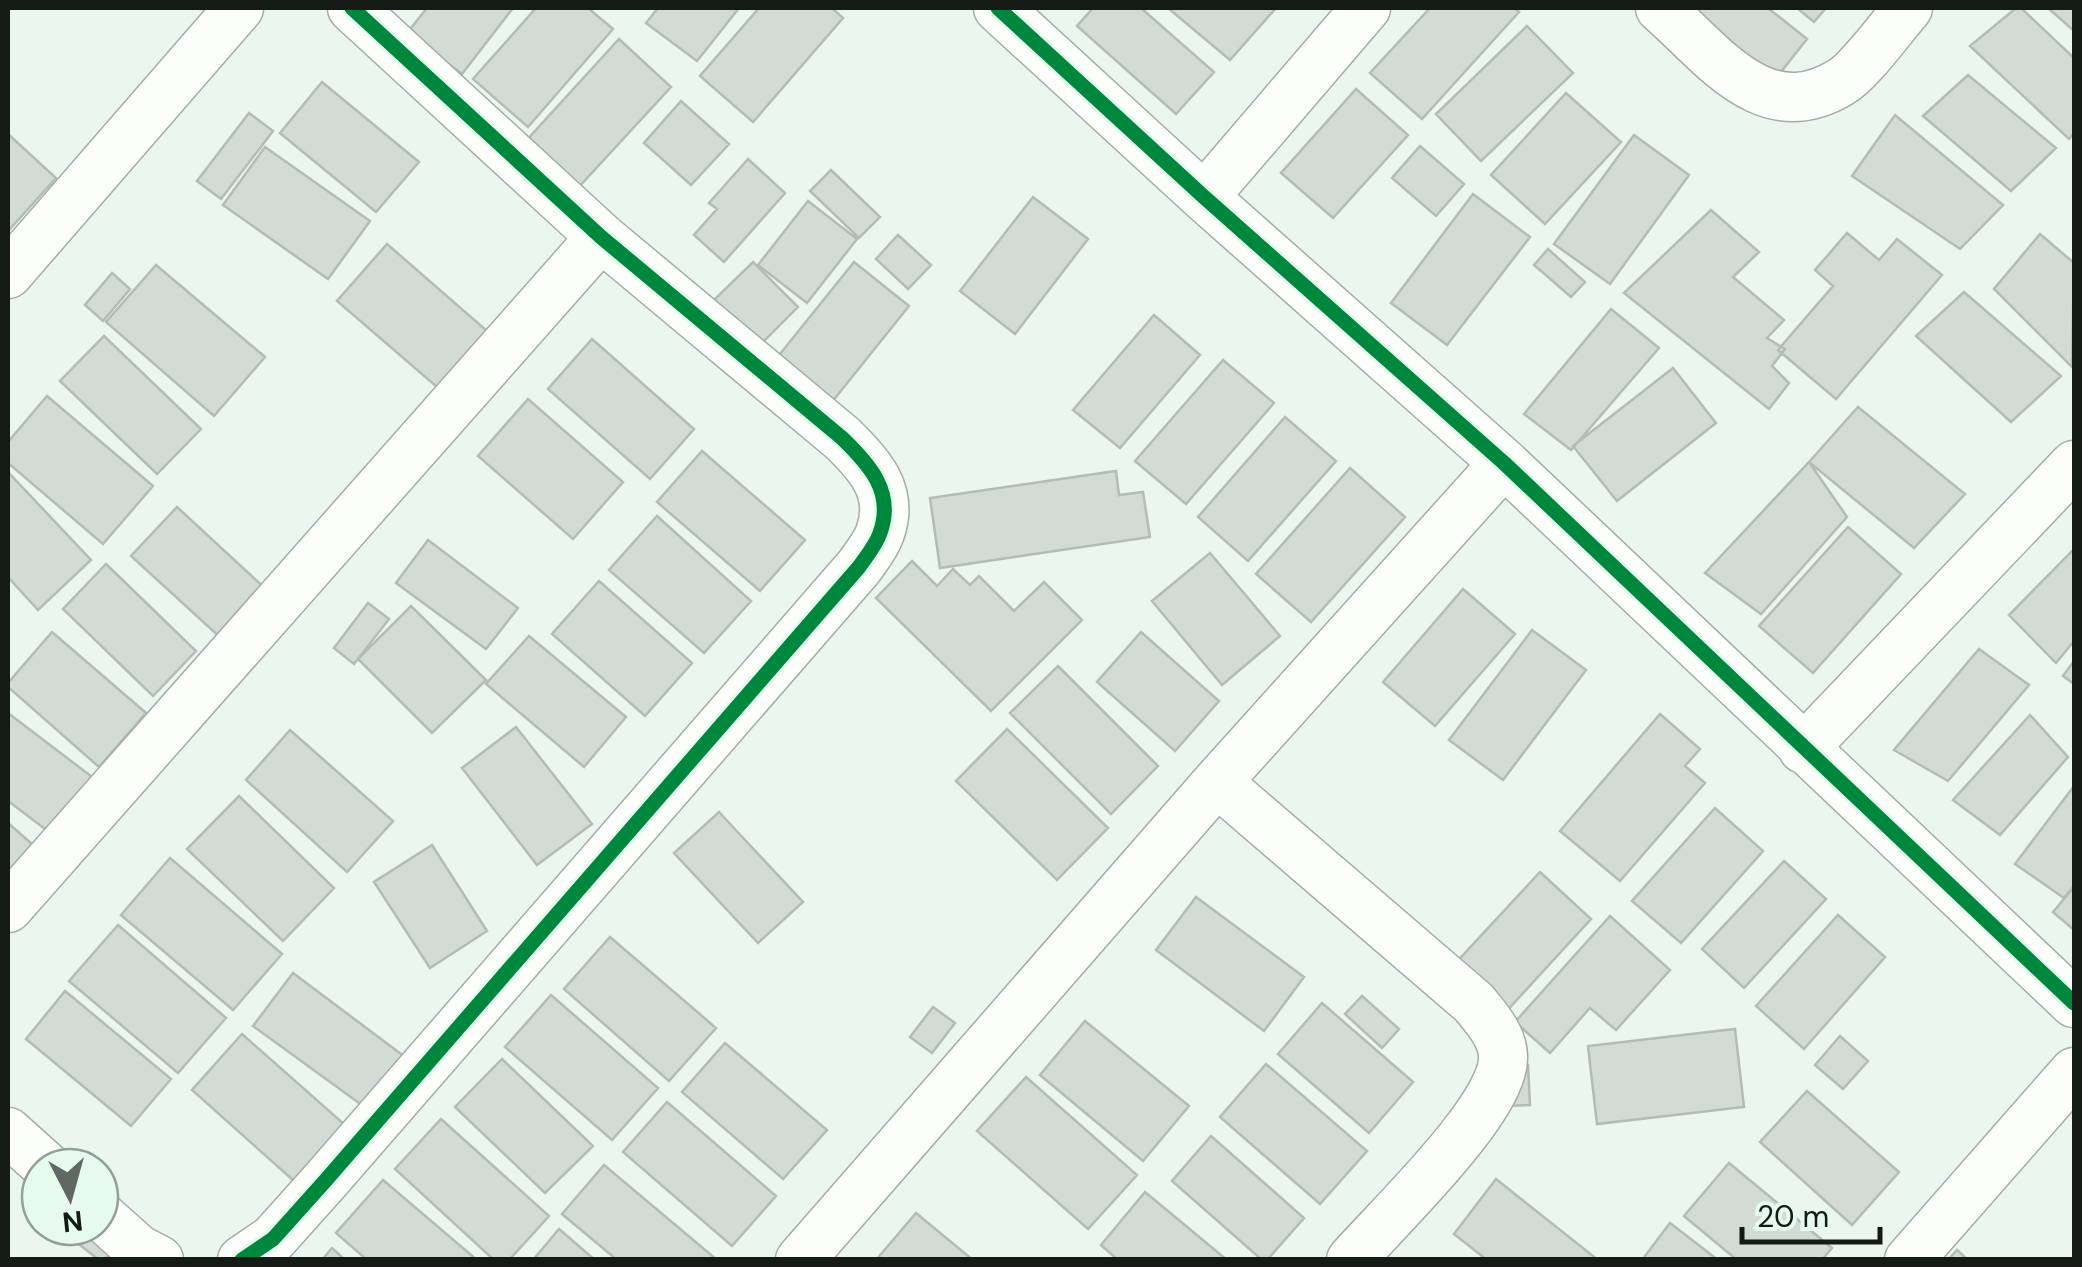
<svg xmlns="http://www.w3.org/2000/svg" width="2082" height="1267" viewBox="0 0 2082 1267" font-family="'DM Sans',sans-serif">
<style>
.building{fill:#d2dbd5;stroke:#b3bcb6;stroke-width:2.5}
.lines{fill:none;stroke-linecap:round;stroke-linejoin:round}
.minor-casing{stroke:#a4ada7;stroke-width:51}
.minor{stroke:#fcfefc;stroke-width:48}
.cycleway-casing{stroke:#e6fbed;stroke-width:21}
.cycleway{stroke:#00873e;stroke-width:15}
</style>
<rect width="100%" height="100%" fill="#ebf6ee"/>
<!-- building -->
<path class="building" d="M427,8H513L462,74L407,33Z
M536,8H588L613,29L528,127L473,79Z
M658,8H739L697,61L646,23Z
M759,8H832L843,18L753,122L700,76Z
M1093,8H1141L1214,72L1176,114L1077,26Z
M1168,8H1276L1230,60Z
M1430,8H1514L1519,12L1422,119L1370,73Z
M1670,8H1768L1807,39L1769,87Z
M1797,8H1826L1814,22Z
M2016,8H2021L2074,58V133L2069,139L1970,46Z
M2048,8H2074V31Z
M1527,26L1573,73L1481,161L1436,114Z
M619,39L671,87L577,189L525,142Z
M1968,75L2056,148L2011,191L1923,116Z
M322,82L419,162L376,212L280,133Z
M1356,89L1408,135L1333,218L1281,173Z
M1566,93L1621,142L1545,224L1491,175Z
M681,101L729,144L691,185L644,143Z
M249,113L273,131L221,199L197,181Z
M1895,115L2003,205L1960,249L1852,176Z
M8,134L56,178L9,230L8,229Z
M1634,135L1689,175L1610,284L1554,244Z
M1420,146L1464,184L1436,216L1392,178Z
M265,147L370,221L328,279L223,205Z
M748,159L785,193L724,262L694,235L717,209L709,203Z
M831,170L880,217L859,238L810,191Z
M1473,194L1530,237L1447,345L1391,303Z
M1033,197L1088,239L1015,334L960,291Z
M808,201L857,239L807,303L758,265Z
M1711,210L1759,252L1733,277L1784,320L1767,338L1785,349L1772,366L1789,383L1769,409L1624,293Z
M1847,233L1879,260L1897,239L1942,275L1836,399L1778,350L1833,286L1815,270Z
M2040,234L2074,263L2072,367L1994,289Z
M898,235L931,265L908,289L876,259Z
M387,244L494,337L444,393L337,301Z
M1548,249L1585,282L1571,297L1534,265Z
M753,262L798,307L760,345L714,300Z
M854,262L909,306L832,402L776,359Z
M156,265L265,357L214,416L106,322Z
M112,273L130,289L103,321L85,305Z
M1964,292L2061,376L2011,422L1916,336Z
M1611,309L1659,348L1571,450L1524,414Z
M1154,315L1200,355L1120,448L1073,410Z
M104,336L201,429L157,474L60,381Z
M592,339L694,429L650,479L548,389Z
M1223,360L1274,403L1186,504L1135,461Z
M1673,368L1716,423L1617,501L1573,446Z
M47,396L153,486L103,544L8,463V442Z
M528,399L623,482L573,539L478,456Z
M1858,407L1965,494L1914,548L1809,462Z
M1285,417L1336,461L1248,561L1198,517Z
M702,451L805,540L760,591L657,502Z
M1809,462L1847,517L1761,614L1705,573Z
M1350,468L1405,517L1311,622L1256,574Z
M1116,471L1119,495L1143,492L1150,537L940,568L930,498Z
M8,472L91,560L38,610L8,577Z
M177,507L269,592L223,640L131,556Z
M657,516L751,601L704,653L609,570Z
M1848,527L1901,574L1813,673L1759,626Z
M428,540L518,608L486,649L396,583Z
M2074,549V641L2056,663L2009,615Z
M1210,553L1280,636L1222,685L1152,601Z
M912,561L937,586L953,569L970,585L979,576L1014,611L1044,582L1082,620L991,711L876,598Z
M106,564L196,651L153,696L63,609Z
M599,581L692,663L645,716L552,634Z
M1463,589L1515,634L1435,726L1383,682Z
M368,603L389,619L354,664L334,648Z
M411,606L486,680L432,733L358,659Z
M1532,630L1586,670L1503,780L1449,740Z
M52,632L146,713L99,767L8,687V683Z
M1141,632L1219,701L1175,751L1097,682Z
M529,636L626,717L584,767L486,684Z
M1979,649L2029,685L1948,781L1894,750Z
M2074,661V684L2063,676Z
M1058,666L1158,766L1111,814L1010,713Z
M8,713L100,783L57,838L8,801Z
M1660,714L1700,749L1685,766L1705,783L1620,881L1560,831Z
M2030,715L2068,757L2000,835L1953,800Z
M516,727L592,824L537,865L462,768Z
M1007,729L1108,828L1057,880L956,781Z
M290,730L393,821L347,872L246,780Z
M2074,786V886L2064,898L2015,864Z
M239,796L334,888L283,941L187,849Z
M1715,808L1763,851L1681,943L1632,901Z
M719,812L803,902L758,943L674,853Z
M8,823L32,844L8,872Z
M432,845L487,931L430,968L374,882Z
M170,858L282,954L233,1010L121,915Z
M1784,861L1826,899L1744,988L1702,949Z
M1540,872L1591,919L1503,1015L1451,968Z
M2074,887V930L2053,912Z
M1196,897L1304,977L1264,1031L1156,950Z
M1838,915L1885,957L1804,1049L1756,1006Z
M1610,916L1670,970L1616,1030L1590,1008L1550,1053L1515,1022Z
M118,925L226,1018L178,1073L69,981Z
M610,937L716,1028L669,1081L564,989Z
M293,973L409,1060L370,1111L253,1026Z
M65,991L171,1079L131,1126L26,1039Z
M551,995L658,1088L612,1140L505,1047Z
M1362,996L1399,1029L1382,1048L1345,1014Z
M1322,1003L1413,1082L1369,1133L1278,1054Z
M933,1007L955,1023L932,1053L910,1037Z
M1085,1021L1189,1106L1143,1161L1040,1075Z
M1735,1029L1744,1107L1597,1124L1588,1046Z
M242,1034L344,1124L294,1181L192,1090Z
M1840,1036L1868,1061L1843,1089L1815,1065Z
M725,1043L827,1130L783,1179L682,1092Z
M502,1059L593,1146L545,1193L455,1107Z
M1266,1064L1367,1151L1320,1204L1220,1117Z
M1528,1065L1530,1105L1499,1106L1498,1067Z
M1026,1077L1137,1175L1088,1229L977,1131Z
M1807,1091L1899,1172L1852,1225L1760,1142Z
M667,1102L776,1196L732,1246L623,1152Z
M441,1119L549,1216L509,1260H494L395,1169Z
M1211,1136L1304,1218L1267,1260H1262L1172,1181Z
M1729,1163L1832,1248L1822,1260H1737L1684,1216Z
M604,1165L716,1259V1260H617L562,1214Z
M1496,1179L1598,1260H1487L1454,1234Z
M383,1180L477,1260H367L336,1233Z
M1145,1192L1227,1260H1118L1101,1245Z
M916,1213L973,1260H876Z
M1670,1223L1718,1260H1642Z
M71,1227H100L119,1241L105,1260H99L66,1234Z
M559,1229L595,1260H533Z
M332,1248L345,1260H322Z
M1957,1250L1968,1260H1948Z"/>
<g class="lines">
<!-- minor casing -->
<g class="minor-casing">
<path id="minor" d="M998,8L1204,197L1504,463L2074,1003
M1660,8C1714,55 1764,129 1841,82C1860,71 1892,26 1908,8
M1204,197L1366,8
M8,274L239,8
M1803,749L2074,465
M1217,782L1474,1003C1486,1018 1503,1036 1503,1057C1505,1107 1387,1219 1351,1260
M8,908L601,237
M8,1132L47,1167
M100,1215L138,1249L159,1260
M242,1260L273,1239L325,1181L859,567C866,557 876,545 880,533C895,492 869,464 842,438L601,237L352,8
M800,1260L1217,782L1504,463
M1909,1260L2074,1072"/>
</g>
<!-- minor -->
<use href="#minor" class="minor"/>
<!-- cycleway casing -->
<g class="cycleway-casing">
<path id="cycleway" d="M998,8L1204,197L1504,463L2074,1003
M242,1260L273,1239L325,1181L859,567C866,557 876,545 880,533C895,492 869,464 842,438L601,237L352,8"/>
</g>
<!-- cycleway -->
<use href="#cycleway" class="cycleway"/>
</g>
<!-- border -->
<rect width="2082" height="1267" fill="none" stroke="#141b16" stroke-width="20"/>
<!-- north arrow -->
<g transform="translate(70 1197) rotate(174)"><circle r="48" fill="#e6fbed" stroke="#92a197" stroke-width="2.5"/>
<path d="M0-8L18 38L0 25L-18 38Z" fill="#5f6862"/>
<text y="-15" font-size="28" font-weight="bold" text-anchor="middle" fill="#141b16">N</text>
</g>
<!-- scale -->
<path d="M1742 1227v15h138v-15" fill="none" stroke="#141b16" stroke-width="5"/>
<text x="1757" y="1227" font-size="30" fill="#141b16" stroke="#e6fbed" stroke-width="8" paint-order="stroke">20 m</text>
</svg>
